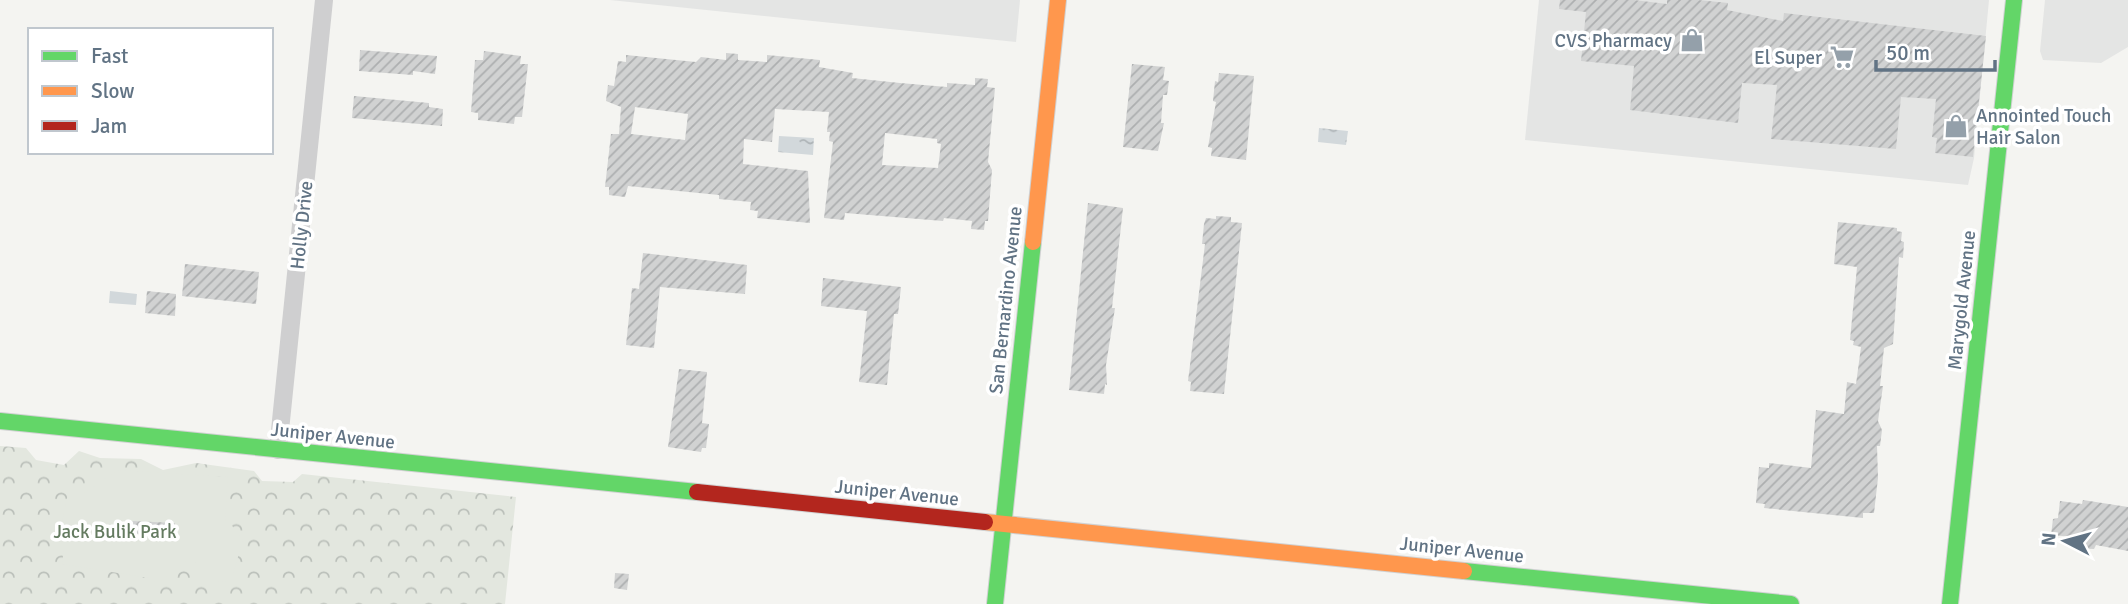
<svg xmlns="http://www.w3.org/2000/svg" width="2128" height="604" viewBox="0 0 2128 604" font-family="Signika,sans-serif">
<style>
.built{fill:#e4e5e4}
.park{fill:url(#park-crowns)}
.pitch{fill:#e3e7df}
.water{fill:url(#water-ripples)}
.building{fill:url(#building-hatch);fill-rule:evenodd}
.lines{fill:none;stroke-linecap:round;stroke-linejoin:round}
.fast-casing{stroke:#d0d1d2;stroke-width:18}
.slow-casing{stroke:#d0d1d2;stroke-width:18}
.jam-casing{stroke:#d0d1d2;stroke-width:18}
.street{stroke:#cfcfd0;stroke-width:18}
.fast{stroke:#63d668;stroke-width:16}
.slow{stroke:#ff974d;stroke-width:16}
.jam{stroke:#b3261e;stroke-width:16}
.labels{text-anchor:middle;stroke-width:7;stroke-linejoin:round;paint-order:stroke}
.poi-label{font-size:19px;fill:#617384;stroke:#fff;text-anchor:end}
.street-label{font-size:19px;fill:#617384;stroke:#fff}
.park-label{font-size:19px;fill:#647b60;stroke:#fff}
</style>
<defs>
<pattern id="park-crowns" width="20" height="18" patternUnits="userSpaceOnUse" patternTransform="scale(1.75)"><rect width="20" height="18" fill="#e3e7df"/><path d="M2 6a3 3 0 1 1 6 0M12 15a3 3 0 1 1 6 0" fill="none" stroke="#bbc0ba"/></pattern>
<pattern id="water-ripples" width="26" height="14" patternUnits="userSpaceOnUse" patternTransform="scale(1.75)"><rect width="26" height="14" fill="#d2d8db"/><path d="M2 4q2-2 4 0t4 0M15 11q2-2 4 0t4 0" fill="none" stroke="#aeb4b7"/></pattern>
<pattern id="building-hatch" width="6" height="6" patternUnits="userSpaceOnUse" patternTransform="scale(1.75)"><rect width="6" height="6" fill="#d1d2d2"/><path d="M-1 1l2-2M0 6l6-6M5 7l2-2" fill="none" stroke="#adafb0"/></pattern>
</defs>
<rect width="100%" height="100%" fill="#f4f4f1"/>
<!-- built -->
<path class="built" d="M610,0H1020L1016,42Z
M1539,0H1989L1974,158L1968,185L1525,140Z
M2045,0H2128V47L2101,63L2043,60L2040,51Z"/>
<!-- park -->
<path class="park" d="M0,446L26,448L36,460L64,465L79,451L100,458L141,459L163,470L196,463L254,471L262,481L293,482L302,474L516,497L505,604H0Z"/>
<!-- pitch -->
<path class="pitch" d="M118,470L228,477L225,522L230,523L243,540L233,574L226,581L215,582L190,558L157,584L149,578L62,564L64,548L58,541L68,493L81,495Z"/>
<!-- water -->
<path class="water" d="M1319,128L1348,131L1346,145L1318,142Z
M779,136L814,138L813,155L778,152Z
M110,291L137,294L136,305L109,303Z"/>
<!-- building -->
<path class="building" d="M1560,0H1634L1667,4V0H1698L1728,3L1727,10L1783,21L1784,13L1986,36L1973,157L1935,153L1937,138L1932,137L1936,99L1901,97L1896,149L1771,139L1777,85L1742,83L1738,123L1630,110L1634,66L1581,61L1586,12L1559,9Z
M360,50L437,56L435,74L413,71V75L359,71Z
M484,51L521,56L520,64H528L522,117H515L514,124L478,120V113L471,112L475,60H483Z
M726,53L738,54V60L767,62V55L820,60L819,67L853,73L852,78L900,83L947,87V83L975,85V78L988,79L987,87L995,88L988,162L992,170L988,221H985L984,230L971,229L972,221L944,218L943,221L845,213L844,220L824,218L833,142L829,141L830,132H827L829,112L775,109L772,142L744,139L743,164L808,171L810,223L757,218L758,211L750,210L751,202L719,199V195L628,186L625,197L609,195V187H605L611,134H619L621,107L606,101L608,85L614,86L618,61L626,62V55L696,62L701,57L726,60ZM635,107L688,114L685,140L631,134ZM885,133L937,139V143L941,144L938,168L882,165Z
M1132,64L1165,67L1163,80L1169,81L1167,95H1163L1161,123H1164L1158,151L1123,147Z
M1219,73L1254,76L1246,160L1211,156L1212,148L1208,147L1216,102L1213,101L1215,81L1218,82Z
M354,96L429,103V107L443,109L442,126L352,118Z
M1088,203L1123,208L1112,308H1115L1106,365L1107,385L1105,384L1104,394L1069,390Z
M1216,216L1231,217V222L1242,223L1224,394L1190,391L1191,382L1188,381L1205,244H1202L1204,224L1206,218L1216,219Z
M1838,222L1897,228V231L1902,232L1901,241L1904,242L1903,258L1899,257L1893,344L1884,348L1880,386H1883L1878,421L1882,430L1880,446H1877L1878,478L1874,513H1863V518L1764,508L1765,504L1756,503L1759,467L1769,468V463L1811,468L1816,410L1844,414L1847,382L1856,384L1861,347L1853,345L1854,341L1850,340L1857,267L1834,264Z
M643,253L747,265L745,294L660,287L654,348L626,345L632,288L639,289Z
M185,264L259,272L256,304L182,296Z
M823,278L901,287L898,314H894L887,385L859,382L867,311L821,306Z
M147,291L176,294L175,316L145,313Z
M679,369L707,372L702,423L709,424L706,448H702L701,452L668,447Z
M2083,500L2128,507V551L2096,545L2094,549L2072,548L2074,537L2051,535L2053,519L2058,518L2060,501L2082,504Z
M132,521L175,523L174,536L132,534Z
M615,573L629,574L627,590L614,588Z"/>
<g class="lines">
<!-- fast casing -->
<g class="fast-casing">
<path id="fast" d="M0,421L697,492
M1464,571L1791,604
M995,604L1033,242
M1950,604L2014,0"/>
</g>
<!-- slow casing -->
<g class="slow-casing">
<path id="slow" d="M1033,242L1058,0
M985,522L1464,571"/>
</g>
<!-- jam casing -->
<g class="jam-casing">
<path id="jam" d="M697,492L985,522"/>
</g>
<!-- street -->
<path class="street" d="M278,450L324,0"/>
<!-- fast -->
<use href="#fast" class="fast"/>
<!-- slow -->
<use href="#slow" class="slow"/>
<!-- jam -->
<use href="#jam" class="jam"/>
</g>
<!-- icons -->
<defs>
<g id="shop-bare" transform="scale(1.89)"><path d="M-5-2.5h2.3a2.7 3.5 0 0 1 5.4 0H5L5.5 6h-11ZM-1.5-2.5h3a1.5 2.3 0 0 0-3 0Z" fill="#94a0aa" stroke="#fff" stroke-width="2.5" paint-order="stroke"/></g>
<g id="supermarket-bare" transform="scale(1.89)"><path d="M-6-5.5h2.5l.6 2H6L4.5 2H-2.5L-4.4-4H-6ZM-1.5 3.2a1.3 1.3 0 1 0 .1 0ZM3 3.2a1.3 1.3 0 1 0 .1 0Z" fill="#94a0aa" stroke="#fff" stroke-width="2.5" paint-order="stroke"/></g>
</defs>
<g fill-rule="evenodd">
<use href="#shop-bare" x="1692" y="40"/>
<use href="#supermarket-bare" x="1842" y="57"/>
<use href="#shop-bare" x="1956" y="126"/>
</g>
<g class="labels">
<!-- poi labels -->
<g class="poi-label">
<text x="1672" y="47">CVS Pharmacy</text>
<text x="1822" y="64">El Super</text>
<text x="1976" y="122" text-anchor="start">Annointed Touch<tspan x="1976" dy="22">Hair Salon</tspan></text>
</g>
<!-- street labels -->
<g class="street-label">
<text transform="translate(301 225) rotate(-84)" y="7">Holly Drive</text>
<text transform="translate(1005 300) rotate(-84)" y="7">San Bernardino Avenue</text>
<text transform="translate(1961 300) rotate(-84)" y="7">Marygold Avenue</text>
<text transform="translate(333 435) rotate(6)" y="7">Juniper Avenue</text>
<text transform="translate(897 492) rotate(6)" y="7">Juniper Avenue</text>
<text transform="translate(1462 549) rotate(6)" y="7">Juniper Avenue</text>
</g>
<!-- park labels -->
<g class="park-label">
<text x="115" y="538">Jack Bulik Park</text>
</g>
</g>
<!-- legend -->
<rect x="28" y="28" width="245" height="126" fill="#ffffff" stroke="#c0c7ce" stroke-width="2"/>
<rect x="42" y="51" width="35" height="10" fill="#63d668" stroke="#c0c7ce" stroke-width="2"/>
<text x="91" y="63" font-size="21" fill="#617384">Fast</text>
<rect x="42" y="86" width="35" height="10" fill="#ff974d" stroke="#c0c7ce" stroke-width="2"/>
<text x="91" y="98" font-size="21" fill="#617384">Slow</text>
<rect x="42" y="121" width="35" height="10" fill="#b3261e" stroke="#c0c7ce" stroke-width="2"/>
<text x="91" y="133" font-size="21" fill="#617384">Jam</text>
<!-- north arrow -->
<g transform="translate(2065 541) rotate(276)" stroke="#ffffff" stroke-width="5" paint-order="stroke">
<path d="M0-5L12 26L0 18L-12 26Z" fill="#617384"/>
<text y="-10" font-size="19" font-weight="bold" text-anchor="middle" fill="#617384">N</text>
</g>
<!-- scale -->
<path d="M1876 60v10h119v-10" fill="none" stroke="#617384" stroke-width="3.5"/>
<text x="1886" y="60" font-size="21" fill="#617384" stroke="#ffffff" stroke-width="5" paint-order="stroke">50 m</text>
</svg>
